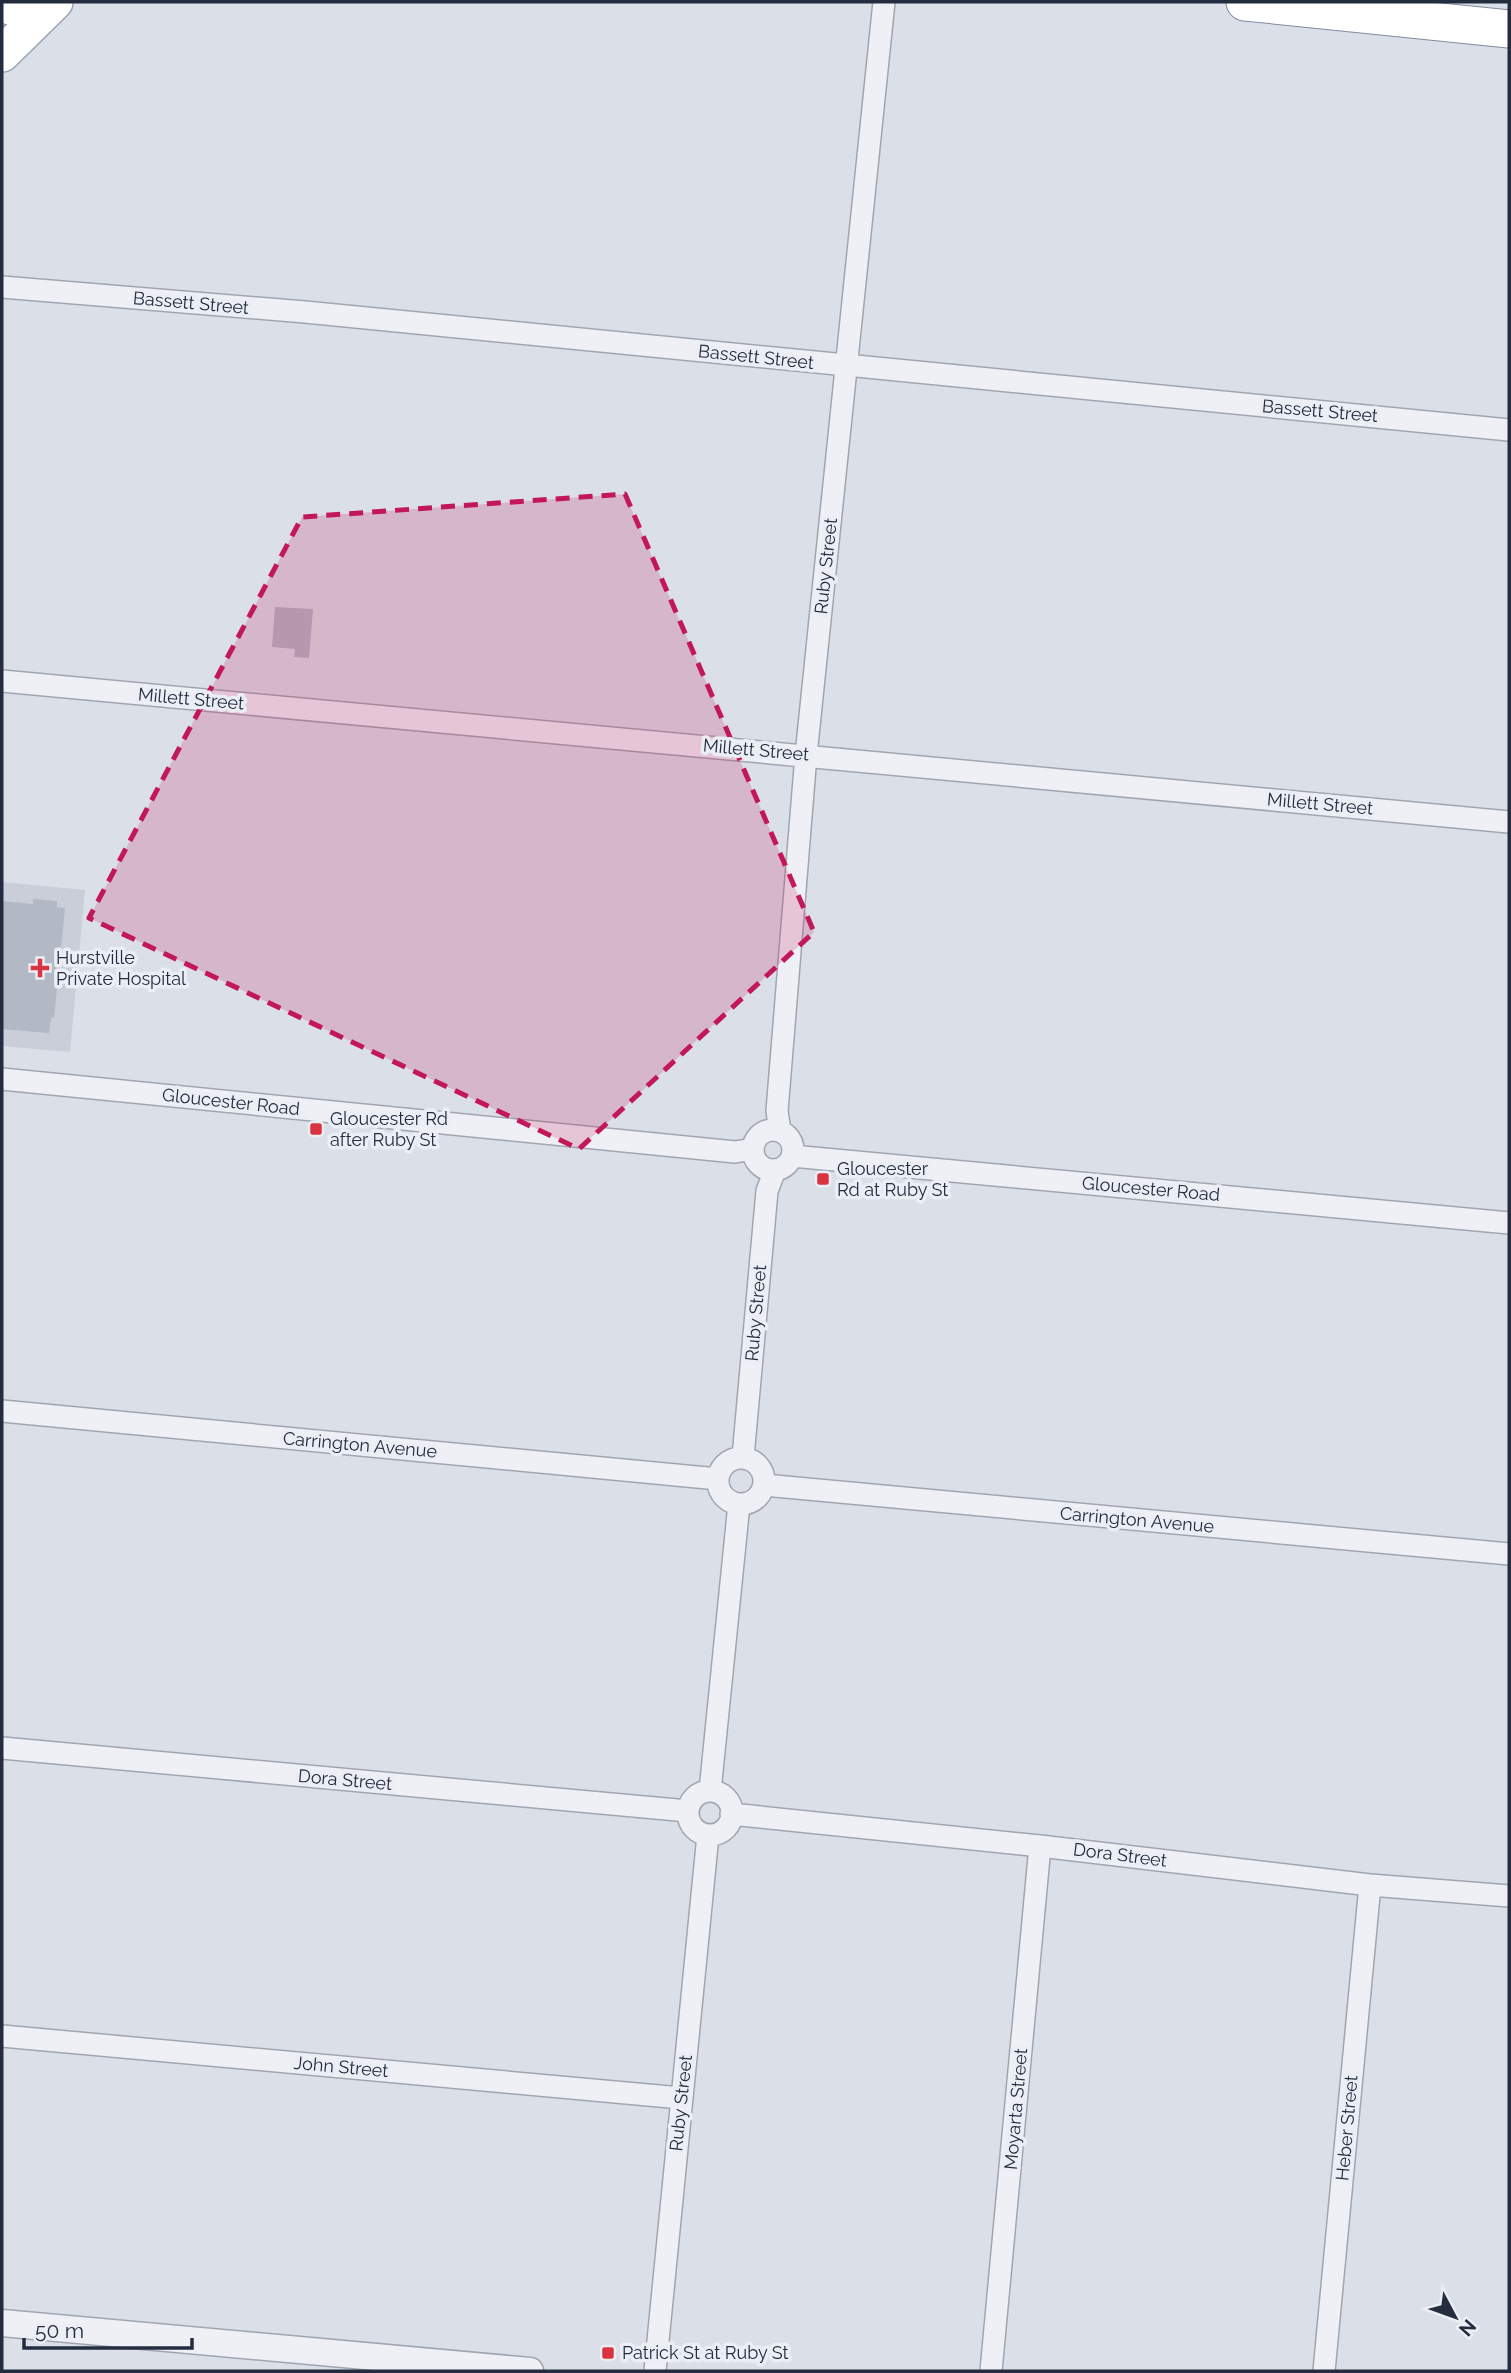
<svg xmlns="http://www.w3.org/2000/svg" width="1511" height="2373" viewBox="0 0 1511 2373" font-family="Raleway,sans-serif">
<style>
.built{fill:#c9ced9}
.building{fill:#b2b8c4}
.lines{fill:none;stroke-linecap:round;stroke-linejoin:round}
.minor-casing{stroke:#a0a6b1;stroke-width:24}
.tertiary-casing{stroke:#a0a6b1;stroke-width:29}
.primary-casing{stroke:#9aa2b4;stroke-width:38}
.trunk-casing{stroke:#828b9f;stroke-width:39}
.minor{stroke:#eef0f5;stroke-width:21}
.tertiary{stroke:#eef0f5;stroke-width:26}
.primary{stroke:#fff;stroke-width:35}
.trunk{stroke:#fff;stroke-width:37}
.marked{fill:#c2185b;fill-opacity:0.2;stroke:#c2185b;stroke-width:5;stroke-dasharray:14 9;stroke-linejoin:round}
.poi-dot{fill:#d93340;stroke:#ebeef5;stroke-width:2.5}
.labels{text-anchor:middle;stroke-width:7;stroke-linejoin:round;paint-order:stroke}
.street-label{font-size:18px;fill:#242c3f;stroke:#ebeef5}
.poi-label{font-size:18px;fill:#242c3f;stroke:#ebeef5;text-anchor:start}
</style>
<rect width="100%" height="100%" fill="#dbdfe7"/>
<!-- built -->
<path class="built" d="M2,882L85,890L70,1052L2,1046Z"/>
<!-- building -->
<path class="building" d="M275,607L313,609L309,658L294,657L295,649L272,647Z
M33,899L57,901V907L65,908L54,1018H51L49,1033L2,1029V901L33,904Z"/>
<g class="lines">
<!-- minor casing -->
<g class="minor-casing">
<path id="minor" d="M2,287L305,312L1509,430
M2,681L1509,822
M2,1079L735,1152L753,1149
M753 1150a20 20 0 1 1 40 0a20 20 0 1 1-40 0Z
M780,1131L777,1111L806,755L884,2
M792,1156L1509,1223
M2,1411L718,1479
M743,1457L767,1191L775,1170
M718 1481a23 23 0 1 1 46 0a23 23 0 1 1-46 0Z
M764,1485L1509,1554
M2,1748L688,1811
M710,1791L739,1504
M688 1813a22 22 0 1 1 44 0a22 22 0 1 1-44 0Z
M731,1814L1040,1846L1370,1885L1509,1896
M2,2036L681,2098
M655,2371L708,1835
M991,2371L1040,1846
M1324,2371L1370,1885"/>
</g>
<!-- tertiary casing -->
<g class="tertiary-casing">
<path id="tertiary" d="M2,2323L530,2371"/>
</g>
<!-- primary casing -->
<g class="primary-casing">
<path id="primary" d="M2,54L55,2"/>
</g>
<!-- trunk casing -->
<g class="trunk-casing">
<path id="trunk" d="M1245,2L1509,29
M10,6L11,2"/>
</g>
<!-- minor -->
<use href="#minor" class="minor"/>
<!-- tertiary -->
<use href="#tertiary" class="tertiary"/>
<!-- primary -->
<use href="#primary" class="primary"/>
<!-- trunk -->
<use href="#trunk" class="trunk"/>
</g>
<!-- marked area -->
<path class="marked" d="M625,494L814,932L579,1149L89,918L302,517Z"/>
<!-- markers -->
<g class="poi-dot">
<path d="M36.5 957.5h7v7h7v7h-7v7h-7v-7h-7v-7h7z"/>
<rect x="309" y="1122" width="14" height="14" rx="3.5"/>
<rect x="816" y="1172" width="14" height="14" rx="3.5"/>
<rect x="601" y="2346" width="14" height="14" rx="3.5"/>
</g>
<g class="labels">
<!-- street labels -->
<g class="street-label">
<text transform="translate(191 303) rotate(5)" y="6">Bassett Street</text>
<text transform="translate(756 357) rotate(6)" y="6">Bassett Street</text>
<text transform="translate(1320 411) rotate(5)" y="6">Bassett Street</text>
<text transform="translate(826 566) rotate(-84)" y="6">Ruby Street</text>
<text transform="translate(191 699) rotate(5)" y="6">Millett Street</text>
<text transform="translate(756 750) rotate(5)" y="6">Millett Street</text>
<text transform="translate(1320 804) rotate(5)" y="6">Millett Street</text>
<text transform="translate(231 1102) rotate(6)" y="6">Gloucester Road</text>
<text transform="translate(1151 1189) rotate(5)" y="6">Gloucester Road</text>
<text transform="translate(756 1313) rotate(-85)" y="6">Ruby Street</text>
<text transform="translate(360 1445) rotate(5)" y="6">Carrington Avenue</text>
<text transform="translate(1137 1520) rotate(5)" y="6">Carrington Avenue</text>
<text transform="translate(345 1780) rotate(5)" y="6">Dora Street</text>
<text transform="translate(1120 1855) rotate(7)" y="6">Dora Street</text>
<text transform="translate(341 2067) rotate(5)" y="6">John Street</text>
<text transform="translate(681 2103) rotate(-84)" y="6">Ruby Street</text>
<text transform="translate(1016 2109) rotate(-85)" y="6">Moyarta Street</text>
<text transform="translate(1347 2128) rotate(-85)" y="6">Heber Street</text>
</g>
<!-- poi labels -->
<g class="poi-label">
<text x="56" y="964">Hurstville<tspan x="56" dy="21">Private Hospital</tspan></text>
<text x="330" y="1125">Gloucester Rd<tspan x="330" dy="21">after Ruby St</tspan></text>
<text x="837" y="1175">Gloucester<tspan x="837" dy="21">Rd at Ruby St</tspan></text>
<text x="622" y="2359">Patrick St at Ruby St</text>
</g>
</g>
<!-- border -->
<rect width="1511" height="2373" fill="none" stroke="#242c3f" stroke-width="7"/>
<!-- north arrow -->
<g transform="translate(1455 2317) rotate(131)" stroke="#ebeef5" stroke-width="5" paint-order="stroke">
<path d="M0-5L12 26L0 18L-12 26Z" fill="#242c3f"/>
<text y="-10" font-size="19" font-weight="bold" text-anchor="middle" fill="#242c3f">N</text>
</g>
<!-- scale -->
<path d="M24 2338v10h168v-10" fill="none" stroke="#242c3f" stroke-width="3.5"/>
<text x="35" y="2338" font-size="21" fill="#242c3f" stroke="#ebeef5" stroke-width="5" paint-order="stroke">50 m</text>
</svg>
